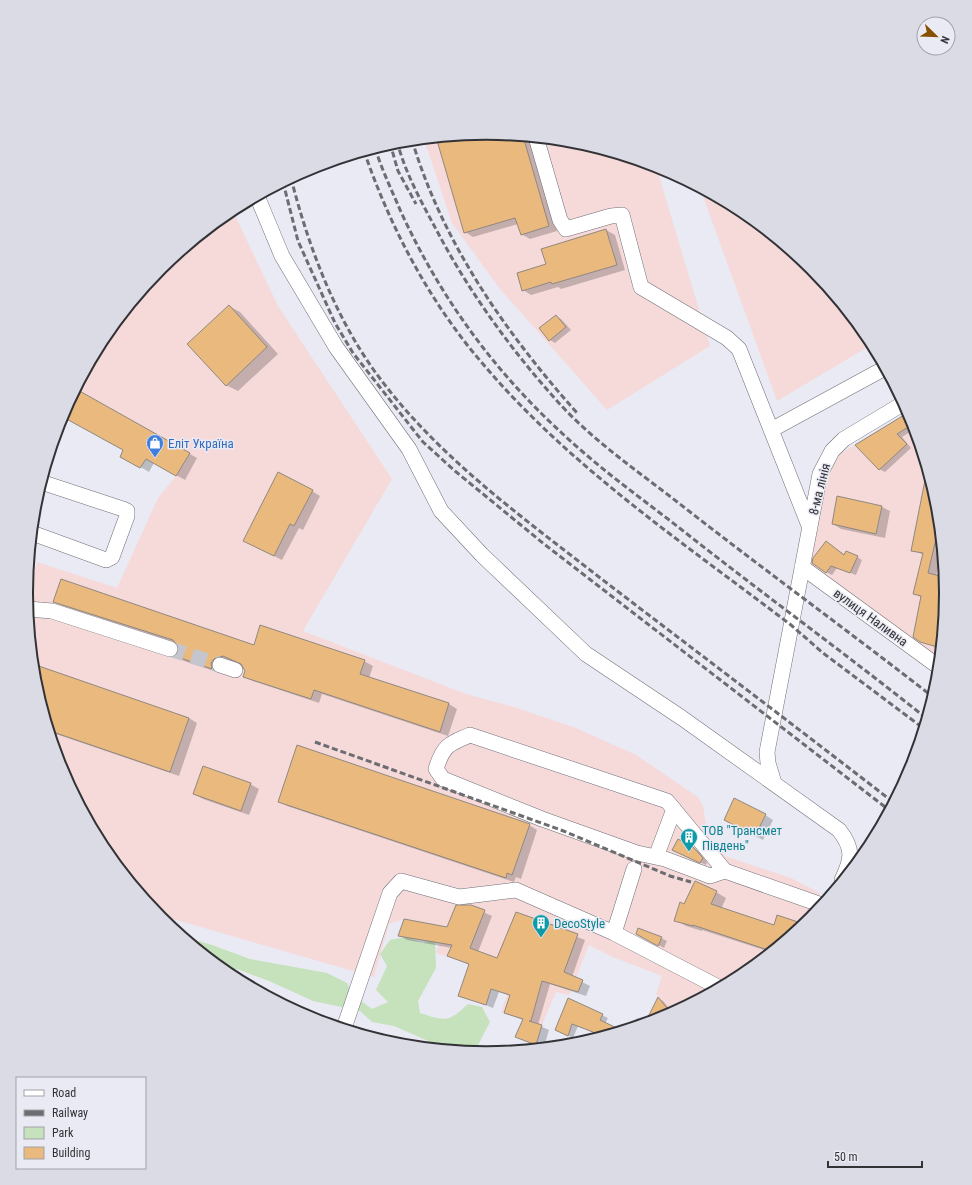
<svg xmlns="http://www.w3.org/2000/svg" width="972" height="1185" viewBox="0 0 972 1185" font-family="'Roboto Condensed',sans-serif">
<style>
.industrial{fill:#f5dad9}
.green{fill:#c5e2bd}
.shadow{fill:#0003}
.building{fill:#eab97e;stroke:#8f8881}
.lines{fill:none;stroke-linecap:round;stroke-linejoin:round}
.minor-tunnel{stroke:#c5c5ce;stroke-width:15;stroke-dasharray:15 8;stroke-linecap:butt}
.minor-casing{stroke:#6f6f78;stroke-width:16}
.minor{stroke:#fff;stroke-width:15}
.rail{stroke:#6c6c71;stroke-width:3;stroke-dasharray:6 3;stroke-linecap:butt}
.labels{text-anchor:middle;stroke-width:3;stroke-linejoin:round;paint-order:stroke}
.shop-label{font-size:13px;fill:#366cbe;stroke:#eaeaf4;text-anchor:start}
.street-label{font-size:13px;fill:#333337;stroke:#eaeaf4}
.culture-label{font-size:13px;fill:#0d838f;stroke:#eaeaf4;text-anchor:start}
.rim{fill:none;stroke:#333337;stroke-width:2}
</style>
<rect width="100%" height="100%" fill="#eaeaf4"/>
<!-- industrial -->
<path class="industrial" d="M486,133L576,141L656,166L710,346L607,410L500,289L452,223L424,139Z
M700,188L742,210L811,267L869,337L873,344L777,401Z
M232,209L278,306L392,479L303,631L466,694L514,707L576,728L636,755L698,797L703,806L708,837L725,856L791,878L820,893L801,926L741,975L671,1013L656,994L662,976L615,958L589,945L569,995L556,992L542,1025L501,1012L513,978L436,953L444,926L404,919L389,924L374,977L159,915L103,848L61,768L35,682L26,595L37,562L117,588L158,498L176,476L64,412L104,337L161,267Z
M909,412L937,503L946,593L939,659L808,566L829,460Z"/>
<!-- green -->
<path class="green" d="M182,936L212,945L250,959L327,973L347,983L352,994L372,1009L388,1002L376,990L387,966L380,954L390,940L405,937L423,943L435,939L436,968L418,1001L420,1013C445,1021 448,1023 468,1004L482,1007L490,1022L477,1047L471,1051L444,1048L394,1026L372,1022L360,1011L313,1001L269,981L237,969L222,968Z"/>
<!-- shadow -->
<path class="shadow" d="M486,133L530,137L557,231L530,239L521,234L518,224L473,237L465,232Z
M606,230L615,235L625,270L561,289L558,287L531,295L523,290L547,265Z
M809,265L811,267L829,289L820,285L807,266Z
M229,306L240,312L278,354L238,391L226,385Z
M556,316L561,319L571,330L555,343L550,340Z
M75,389L197,458L185,480L154,463L149,472L122,456L125,450L62,415Z
M909,414L915,429L902,437L911,448L885,472L879,469L857,445Z
M928,471L937,503L942,552L936,576L945,578L946,593L940,649L921,641L922,598L915,593L924,555L912,550Z
M312,491L320,496L303,530L299,528L282,560L252,545Z
M838,497L882,507L890,511L885,538L841,529L833,524Z
M831,545L845,555L857,557L862,560L856,575L837,568L832,575L826,572Z
M54,602L254,646L364,661L373,666L369,678L449,704L457,709L448,736L322,694L319,703L253,681L244,676L246,671L243,665L232,661L222,663L220,673L184,661L176,656L179,653L180,647L176,643L63,606Z
M33,665L189,718L197,723L179,776L50,732L35,682Z
M250,784L259,789L249,815L203,799L194,794Z
M279,801L529,825L537,830L521,879L516,877L514,882L287,806Z
M765,815L773,820L763,840L733,824Z
M693,847L698,851L707,862L706,865L679,853Z
M716,892L726,898L721,909L774,926L803,925L770,952L702,930V931L686,926L676,920L685,905Z
M471,906L492,916L478,952L498,960L516,913L585,940L572,977L590,986L586,996L550,984L538,1025L549,1030L544,1047H540L516,1037L523,1020L505,1013L511,996L499,992L493,1008L460,995L470,965L448,956L452,948L407,940L399,935L448,928Z
M642,937L661,938L667,941L664,948Z
M658,998L663,1001L672,1012L654,1020L650,1016Z
M568,999L608,1018L605,1024L619,1030L596,1037L593,1035L594,1033L578,1026L573,1038L556,1030Z
M637,1018L647,1022L634,1026Z"/>
<!-- building -->
<path class="building" d="M486,132L523,136L549,226L521,235L515,218L464,233L436,137Z
M606,229L617,265L552,284L551,282L522,291L517,273L546,264L541,249Z
M229,305L267,347L226,386L187,344Z
M556,315L566,327L549,341L539,328Z
M76,389L190,453L176,476L146,459L140,468L120,457L123,450L61,416Z
M909,412L913,424L897,434L907,444L879,470L855,445Z
M927,470L937,503L939,526L928,573L944,577L945,582L939,607L944,608L941,648L920,642L913,637L921,596L913,594L923,553L911,551Z
M278,472L313,490L294,526L290,524L274,556L243,541Z
M837,496L882,506L876,534L832,524Z
M826,541L844,555L846,551L858,556L850,573L831,566L826,573L812,563L813,558Z
M61,579L254,645L260,625L365,660L360,674L449,703L440,732L314,690L311,699L243,677L245,671L241,664L223,656L214,659L211,663L212,669L175,656L178,652L179,648L173,640L53,602Z
M33,664L189,718L170,772L50,731L35,682Z
M297,745L530,824L512,875L507,873L506,878L278,802Z
M203,766L251,783L241,811L193,794Z
M734,798L766,814L755,836L724,820Z
M678,839L693,847L703,858L700,863L672,850Z
M695,881L717,891L711,904L774,925L777,915L804,924L771,951L693,925V926L674,921L680,902L684,904Z
M456,905H471L485,910L470,948L497,958L516,912L578,934L564,972L583,980L578,992L542,981L531,1021H529L542,1025L536,1045L515,1037L523,1019L504,1013L510,995L491,989L486,1005L458,996L469,964L447,956L452,945L398,936L404,919L447,927Z
M638,928L662,937L658,946L636,934Z
M658,997L671,1013L645,1023Z
M568,998L603,1014L600,1020L621,1030L590,1039L593,1032L572,1024L568,1036L555,1030Z"/>
<g class="lines">
<!-- minor-tunnel -->
<path class="minor-tunnel" d="M170,649L220,665"/>
<!-- minor casing -->
<g class="minor-casing">
<path id="minor" d="M536,137L560,220L566,229L611,216L622,215L641,287L727,338L739,349L810,528
M257,196L282,256L336,347L409,449L441,511L482,555L586,654L682,718L839,830C854,849 852,859 842,880
M771,430L885,368
M32,533L106,560L112,557L127,516V511L123,509L41,482
M802,567L939,667
M28,609L52,611L170,649
M220,665L235,670
M774,783L768,763L767,752L820,474L832,451L844,439L904,403
M656,857L674,809
M725,871L710,876L665,859L637,853L542,819L443,779L436,769C443,746 448,744 470,735L667,801L725,871L822,905
M614,933L634,869
M344,1028L390,893L401,881L459,897L516,890L614,933L718,987"/>
</g>
<!-- minor -->
<use href="#minor" class="minor"/>
<!-- rail -->
<path class="rail" d="M412,140C443,244 506,333 577,413
M397,141C405,173 422,203 437,231C469,292 512,351 558,402C594,442 642,474 685,508C767,572 851,633 933,697
M390,143L398,171L416,204
M375,148C382,170 392,191 401,212C445,307 503,383 583,452C615,480 649,504 682,530C763,594 846,654 926,718
M364,151C390,227 430,303 483,364C570,467 685,544 791,625L823,653L923,728
M291,178C308,245 333,312 373,369C433,453 518,514 599,577C697,652 795,726 893,802
M283,182L298,241L335,323L353,353L423,442L455,471L544,544L889,810
M315,742L561,830L670,876L691,882"/>
</g>
<!-- icons -->
<defs>
<g id="shop-pin" transform="scale(0.9)"><path d="M0 17L-7.5 6A9.5 9.5 0 1 1 7.5 6Z" fill="#3f7fe0" stroke="#eaeaf4"/><path d="M-5-2.5h2.3a2.7 3.5 0 0 1 5.4 0H5L5.5 6h-11ZM-1.5-2.5h3a1.5 2.3 0 0 0-3 0Z" fill="#fff"/></g>
<g id="building-pin" transform="scale(0.9)"><path d="M0 17L-7.5 6A9.5 9.5 0 1 1 7.5 6Z" fill="#0f9aa8" stroke="#eaeaf4"/><path d="M-4-6H4V6H1V3H-1V6H-4ZM-2.5-4.3h1.7v1.8h-1.7ZM.8-4.3h1.7v1.8H.8ZM-2.5-1h1.7V.8h-1.7ZM.8-1h1.7V.8H.8Z" fill="#fff"/></g>
</defs>
<g fill-rule="evenodd">
<use href="#shop-pin" x="155" y="443"/>
<use href="#building-pin" x="689" y="837"/>
<use href="#building-pin" x="541" y="923"/>
</g>
<g class="labels">
<!-- shop labels -->
<g class="shop-label">
<text x="168" y="448">Еліт Україна</text>
</g>
<!-- street labels -->
<g class="street-label">
<text transform="translate(819 489) rotate(-76)" y="5">8-ма лінія</text>
<text transform="translate(871 617) rotate(36)" y="5">вулиця Наливна</text>
</g>
<!-- culture labels -->
<g class="culture-label">
<text x="702" y="835">ТОВ "Трансмет<tspan x="702" dy="15">Південь"</tspan></text>
<text x="554" y="928">DecoStyle</text>
</g>
</g>
<!-- crop -->
<path d="M0 0H972V1185H0ZM33 593a453 453 0 1 1 906 0a453 453 0 1 1-906 0Z" fill="#dbdbe5" fill-rule="evenodd"/>
<path class="rim" d="M33 593a453 453 0 1 1 906 0a453 453 0 1 1-906 0Z"/>
<!-- legend -->
<rect x="16" y="1077" width="130" height="92" fill="#eaeaf4" stroke="#a1a1a8"/>
<rect x="24" y="1090" width="20" height="6" fill="#ffffff" stroke="#a1a1a8"/>
<text x="52" y="1097" font-size="12" fill="#333337">Road</text>
<rect x="24" y="1110" width="20" height="6" fill="#6c6c71" stroke="#a1a1a8"/>
<text x="52" y="1117" font-size="12" fill="#333337">Railway</text>
<rect x="24" y="1127" width="20" height="12" fill="#c5e2bd" stroke="#a1a1a8"/>
<text x="52" y="1137" font-size="12" fill="#333337">Park</text>
<rect x="24" y="1147" width="20" height="12" fill="#eab97e" stroke="#a1a1a8"/>
<text x="52" y="1157" font-size="12" fill="#333337">Building</text>
<!-- north arrow -->
<g transform="translate(936 36) rotate(113)"><circle r="19" fill="#eaeaf4" stroke="#a1a1a8"/>
<path d="M0-3L7 15L0 10L-7 15Z" fill="#874f00"/>
<text y="-6" font-size="11" font-weight="bold" text-anchor="middle" fill="#333337">N</text>
</g>
<!-- scale -->
<path d="M828 1161v6h94v-6" fill="none" stroke="#333337" stroke-width="2"/>
<text x="834" y="1161" font-size="12" fill="#333337" stroke="#eaeaf4" stroke-width="3" paint-order="stroke">50 m</text>
</svg>
